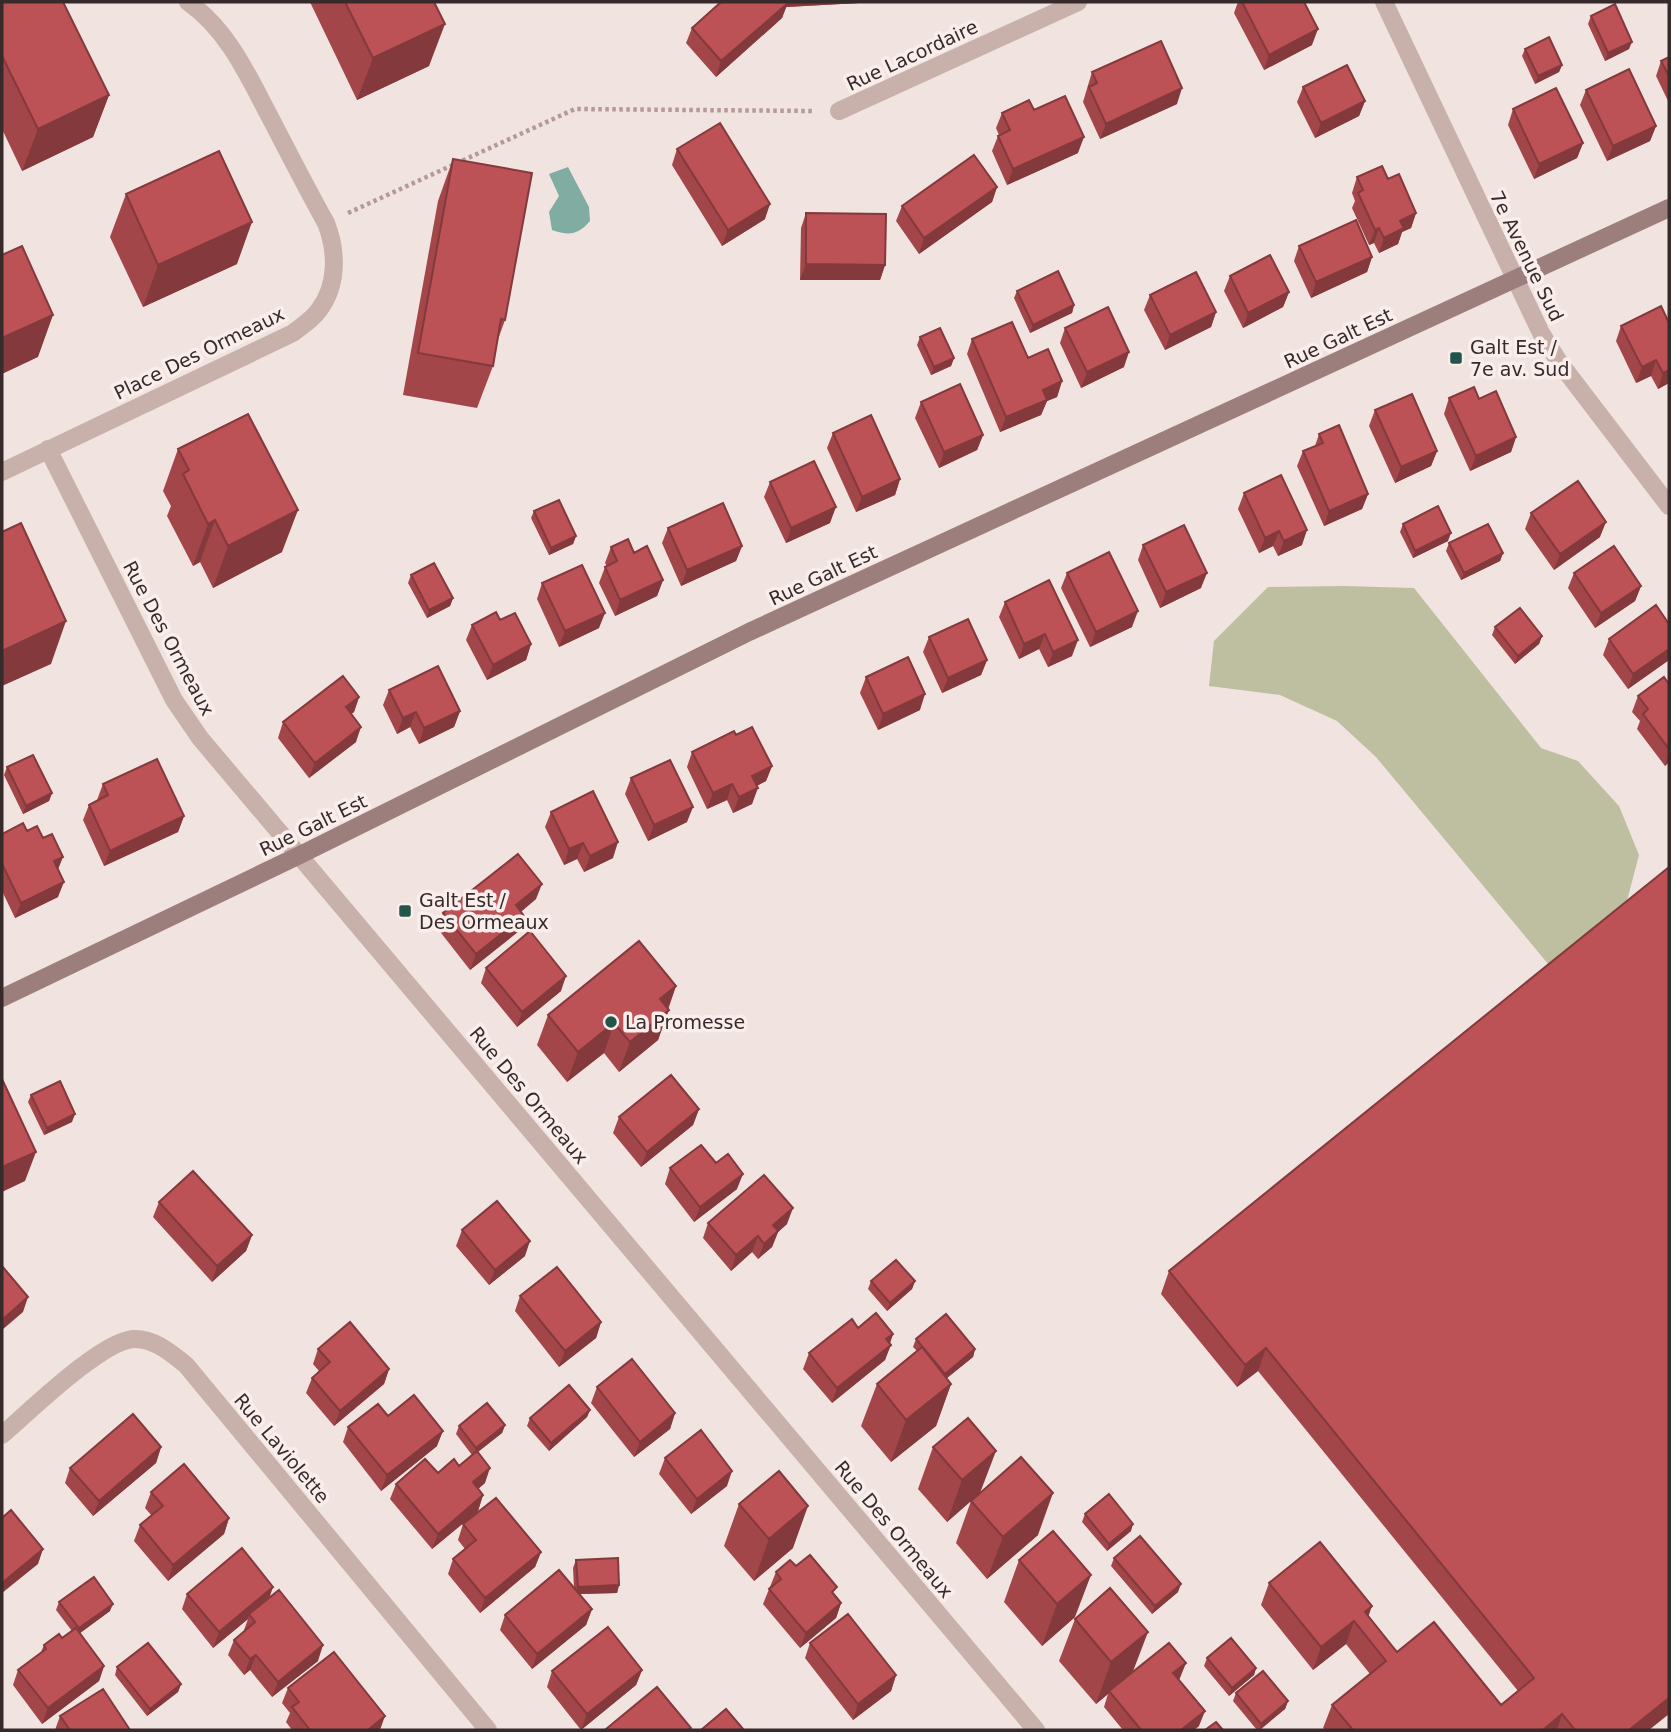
<svg xmlns="http://www.w3.org/2000/svg" width="1671" height="1732" viewBox="0 0 1671 1732" font-family="'DejaVu Sans',sans-serif">
<style>
.green{fill:#bebfa0}
.water{fill:#80aca1}
.lines{fill:none;stroke-linecap:round;stroke-linejoin:round}
.path{stroke:#b49a96;stroke-width:4.5;stroke-dasharray:3.5 3.5;stroke-linecap:butt}
.street{stroke:#c8b0ab;stroke-width:18}
.secondary{stroke:#9c7f7d;stroke-width:18}
.wall{fill:#a2464a}
.shaded-wall{fill:#84393c}
.building{fill:#bc5156;stroke:#84393c;stroke-width:2}
.poi-dot{fill:#23554a;stroke:#f9eeeb;stroke-width:2.5}
.labels{text-anchor:middle;stroke-width:7;stroke-linejoin:round;paint-order:stroke}
.street-label{font-size:19px;fill:#372a2a;stroke:#f9eeeb}
.poi-label{font-size:19px;fill:#372a2a;stroke:#f9eeeb;text-anchor:start}
</style>
<rect width="100%" height="100%" fill="#f1e3df"/>
<!-- green -->
<path class="green" d="M1344,586L1414,588L1541,748L1578,761L1619,806L1639,855L1623,916L1554,971L1376,757L1337,721L1280,695L1209,686L1214,641L1268,587Z"/>
<!-- water -->
<path class="water" d="M568,167L589,207L590,221C578,235 569,236 552,230L549,212L559,196L549,174Z"/>
<g class="lines">
<!-- path -->
<path class="path" d="M348,213L575,109L814,111"/>
<!-- street -->
<path class="street" d="M1384,2L1541,333L1559,362L1669,506
M839,111L1078,2
M48,449L174,700L200,738L1036,1730
M2,472L293,333C302,326 313,319 319,310C338,285 337,251 326,223C307,189 289,154 271,119C248,76 229,31 188,2
M2,1435C29,1412 100,1342 133,1339C154,1338 171,1353 186,1365L488,1730"/>
<!-- secondary -->
<path class="secondary" d="M2,998L300,855L749,632L1669,208"/>
</g>
<!-- wall -->
<path class="wall" d="M2,2L109,95L93,137L22,171L2,129Z
M310,2H434L429,66L357,100Z
M721,2H877L786,7V6L782,18L716,77L686,43L692,28Z
M1238,2H1304L1312,45L1264,70L1234,13Z
M1591,16L1629,49L1605,61L1588,24Z
M1525,49L1562,65L1559,72L1535,84L1522,56Z
M1669,57V103L1656,76L1661,61Z
M1092,72L1177,104L1100,139L1083,102Z
M1303,87L1365,101L1359,116L1315,138L1297,102Z
M1586,90L1656,126L1650,141L1607,161L1580,105Z
M1513,109L1583,143L1577,158L1534,179L1508,125Z
M1002,113L1078,153L1007,185L992,151L998,136L999,135L996,128Z
M677,149L765,219L722,246L672,165Z
M453,159L505,320L497,342L493,366L477,408L403,395L438,201Z
M1357,177L1388,179L1416,213L1411,228L1402,232L1398,244L1379,253L1374,243L1369,245L1352,208L1355,201L1352,193Z
M997,187L992,202L919,254L896,221L902,206Z
M126,194L237,264L143,307L110,237Z
M806,213L885,265L880,280H800L801,228Z
M1299,246L1372,257L1367,272L1311,298L1294,261Z
M1230,276L1289,292L1283,307L1243,328L1224,291Z
M1017,291L1074,305L1072,313L1030,333L1014,298Z
M1150,295L1216,312L1211,327L1165,350L1144,310Z
M1661,306L1669,383L1658,389L1651,376L1636,383L1616,341L1621,326Z
M1065,328L1124,367L1081,388L1060,343Z
M920,337L954,358L951,366L931,375L917,345Z
M972,339L1028,358L1062,381L1057,397L1047,401L1041,415L1000,432L967,354Z
M1449,398L1479,399L1516,437L1511,452L1470,471L1444,414Z
M921,402L983,435L977,450L939,468L915,418Z
M1375,410L1437,451L1431,466L1395,483L1369,426Z
M833,433L900,479L895,495L856,512L827,448Z
M1319,434L1368,494L1362,509L1324,526L1297,466L1303,451L1315,446Z
M178,449L282,552L213,588L200,562L193,566L167,516L171,506L163,491Z
M770,482L830,523L786,543L764,497Z
M1244,493L1302,545L1278,556L1273,546L1259,553L1238,509Z
M534,511L576,536L573,544L549,555L531,518Z
M1531,513L1600,537L1554,570L1525,529Z
M1403,524L1448,541L1413,558L1400,532Z
M668,528L742,546L736,561L681,586L662,543Z
M1449,543L1503,553L1500,561L1461,580L1446,551Z
M1143,545L1201,588L1160,608L1138,560Z
M611,547L634,553L663,580L657,596L615,616L599,583L605,567L607,566L605,563Z
M1067,573L1132,627L1090,647L1061,588Z
M1574,573L1641,586L1635,601L1595,628L1568,588Z
M411,575L453,598L450,606L427,618L408,583Z
M542,583L599,628L559,647L537,599Z
M1005,602L1072,656L1048,667L1039,649L1019,659L999,617Z
M500,620L531,644L526,660L487,680L466,640L472,625Z
M1669,624V660L1628,689L1603,655L1609,639Z
M1495,627L1542,636L1539,644L1515,664L1492,635Z
M929,637L987,660L981,675L942,693L923,652Z
M866,677L920,710L878,730L860,693Z
M1669,684V762L1665,766L1637,729L1640,721L1632,712L1638,696Z
M389,690L460,711L454,727L419,744L410,727L397,734L383,705Z
M359,697L354,712L351,714L356,742L309,778L278,738L283,722Z
M736,735L772,766L766,781L757,786L752,804L733,813L727,800L707,809L687,767L692,752Z
M7,767L52,793L49,801L23,814L4,775Z
M631,778L687,822L648,841L625,794Z
M103,784L184,816L178,832L104,866L83,820L89,805L97,800Z
M551,812L613,858L584,872L577,859L564,865L545,827Z
M27,831L58,870V897L15,918L2,891V834Z
M1669,867L1649,1730H1325L1323,1728L1332,1705L1370,1674L1346,1644L1313,1670L1261,1605L1269,1583L1368,1617L1397,1652L1501,1705L1518,1691L1258,1371L1237,1387L1161,1294L1169,1271Z
M536,899L521,912L519,931L470,970L438,929L443,913Z
M486,968L561,991L517,1027L481,983Z
M676,986L658,1040L619,1072L604,1053L567,1082L537,1045L548,1015Z
M31,1095L72,1122L44,1135L28,1102Z
M699,1109L693,1125L641,1167L613,1133L619,1117Z
M670,1168L737,1189L694,1222L665,1184Z
M159,1202L252,1235L246,1251L212,1282L153,1217Z
M708,1223L787,1224L778,1232L772,1247L758,1259L752,1252L731,1271L703,1238Z
M462,1230L525,1256L489,1285L456,1246Z
M871,1281H915L912,1289L887,1311L868,1289Z
M520,1296L601,1322L596,1338L559,1367L515,1311Z
M858,1328L893,1334L885,1360L832,1403L803,1369L809,1353Z
M916,1339L975,1349L973,1357L947,1378L951,1384L936,1426L891,1462L861,1426L877,1384L917,1351L913,1347Z
M318,1349L389,1369L384,1384L334,1426L306,1393L312,1378L319,1371L313,1364Z
M597,1387L675,1413L670,1429L634,1457L591,1403Z
M590,1410L587,1417L549,1451L527,1426L530,1418Z
M388,1416L437,1446L381,1491L343,1442L348,1427Z
M505,1425L502,1433L477,1452L485,1483L478,1489L483,1495L478,1511L432,1549L390,1499L396,1484L438,1473L459,1466L472,1455L456,1434L459,1426Z
M161,1447L156,1463L93,1516L65,1483L70,1468Z
M933,1447L980,1493L1038,1535L987,1579L956,1543L971,1501L979,1494L947,1522L918,1489Z
M665,1458L727,1486L691,1514L659,1474Z
M151,1492L229,1518L224,1534L168,1581L134,1541L140,1525L152,1516L145,1508Z
M739,1504L793,1548L754,1581L724,1546Z
M1085,1514L1131,1531L1107,1551L1082,1522Z
M463,1524L541,1552L535,1567L480,1613L448,1574L453,1559L465,1549L458,1540Z
M1114,1558L1178,1592L1152,1614L1111,1566Z
M576,1560L619,1585L617,1593L579,1594L592,1609L586,1625L532,1669L500,1630L505,1615L574,1589L573,1568Z
M1019,1560L1075,1617L1042,1646L1004,1602Z
M796,1566L835,1595L841,1603L836,1618L800,1648L763,1604L776,1572Z
M187,1594L269,1598L318,1661L272,1697L250,1670L244,1675L228,1655L234,1640L245,1631L244,1630L248,1619L213,1648L182,1609Z
M59,1602L110,1611L80,1633L104,1666L99,1681L42,1724L13,1685L18,1670L41,1652L44,1645L62,1638L72,1631L56,1610Z
M1075,1619L1133,1672L1180,1678L1179,1679L1199,1726L1194,1730H1123L1104,1707L1108,1694L1096,1704L1059,1661Z
M810,1643L896,1675L891,1691L853,1720L805,1658Z
M1207,1658L1256,1668L1254,1675L1229,1696L1204,1666Z
M117,1667L181,1684L178,1692L147,1716L115,1675Z
M642,1670L636,1685L581,1730L547,1687L552,1671Z
M288,1688L380,1730H292L286,1722L290,1713L282,1703Z
M1236,1693L1288,1701L1285,1709L1260,1730H1257L1233,1701Z
M60,1716L130,1730H55Z"/>
<!-- shaded-wall -->
<path class="shaded-wall" d="M788,2H877L786,7Z
M788,3L782,18L716,77L721,61Z
M445,24L429,66L357,100L373,58Z
M1318,29L1312,45L1264,70L1269,55Z
M1632,42L1629,49L1605,61L1608,53Z
M1562,65L1559,72L1535,84L1538,76Z
M1182,88L1177,104L1100,139L1106,124Z
M109,95L93,137L22,171L38,129Z
M1365,101L1359,116L1315,138L1321,123Z
M1656,126L1650,141L1607,161L1613,146Z
M1084,137L1078,153L1007,185L1013,169Z
M1583,143L1577,158L1534,179L1539,164Z
M997,187L992,202L919,254L924,238Z
M770,204L765,219L722,246L728,230Z
M1416,213L1411,228L1402,232L1398,244L1379,253L1384,238L1400,221Z
M252,222L237,264L143,307L158,265Z
M1379,228L1374,243L1369,245L1375,230Z
M1372,257L1367,272L1311,298L1316,282Z
M806,264L885,265L880,280H800Z
M1289,292L1283,307L1243,328L1248,313Z
M1074,305L1072,313L1030,333L1033,325Z
M1216,312L1211,327L1165,350L1170,335Z
M53,315L38,357L2,374V338Z
M1129,352L1124,367L1081,388L1087,372Z
M954,358L951,366L931,375L934,367Z
M1656,360L1651,376L1636,383L1642,367Z
M1669,370V383L1658,389L1663,373Z
M1062,381L1057,397L1047,401L1041,415L1000,432L1006,417L1043,390Z
M983,435L977,450L939,468L944,452Z
M1516,437L1511,452L1470,471L1476,456Z
M1437,451L1431,466L1395,483L1401,467Z
M900,479L895,495L856,512L862,497Z
M1368,494L1362,509L1324,526L1329,511Z
M836,507L830,523L786,543L791,528Z
M298,510L282,552L213,588L228,546Z
M215,520L200,562L193,566L208,524Z
M1606,522L1600,537L1554,570L1560,554Z
M1307,530L1302,545L1278,556L1284,541Z
M1279,531L1273,546L1259,553L1265,538Z
M1451,533L1448,541L1413,558L1415,551Z
M576,536L573,544L549,555L551,548Z
M742,546L736,561L681,586L687,570Z
M1503,553L1500,561L1461,580L1464,573Z
M1207,573L1201,588L1160,608L1166,592Z
M663,580L657,596L615,616L620,600Z
M1641,586L1635,601L1595,628L1601,613Z
M453,598L450,606L427,618L429,610Z
M1138,611L1132,627L1090,647L1096,632Z
M605,613L599,628L559,647L565,631Z
M66,621L51,664L2,686V651Z
M1045,634L1039,649L1019,659L1024,644Z
M1542,636L1539,644L1515,664L1518,656Z
M1078,640L1072,656L1048,667L1053,652Z
M531,644L526,660L487,680L493,665Z
M1669,649V660L1628,689L1633,674Z
M987,660L981,675L942,693L948,678Z
M925,694L920,710L878,730L883,714Z
M359,697L354,712L340,722L346,707Z
M460,711L454,727L419,744L424,728Z
M416,712L410,727L397,734L403,718Z
M361,727L356,742L309,778L315,763Z
M1669,753V762L1665,766Z
M772,766L766,781L746,791L752,776Z
M732,784L727,800L707,809L713,793Z
M758,788L752,804L733,813L739,797Z
M52,793L49,801L23,814L26,806Z
M693,807L687,822L648,841L654,825Z
M184,816L178,832L104,866L110,851Z
M618,842L613,858L584,872L590,856Z
M583,843L577,859L564,865L569,849Z
M63,857L57,872L54,861Z
M64,882L58,897L15,918L21,903Z
M542,884L536,899L510,920L516,905Z
M524,916L519,931L470,970L476,954Z
M566,976L561,991L517,1027L522,1012Z
M676,986L666,1013L669,1010L658,1040L619,1072L630,1042L660,999Z
M614,1023L604,1053L567,1082L578,1052Z
M699,1109L693,1125L641,1167L647,1152Z
M75,1114L72,1122L44,1135L47,1128Z
M36,1152L25,1181L2,1192V1167Z
M743,1174L737,1189L694,1222L700,1207Z
M793,1208L787,1224L778,1232L772,1247L758,1259L764,1244L773,1225Z
M252,1235L246,1251L212,1282L217,1266Z
M758,1236L752,1252L731,1271L736,1255Z
M530,1241L525,1256L489,1285L495,1270Z
M915,1281L912,1289L887,1311L890,1303Z
M28,1297L23,1312L2,1330V1320Z
M601,1322L596,1338L559,1367L565,1351Z
M893,1334L888,1347L891,1345L885,1360L832,1403L837,1388Z
M1266,1348L1258,1371L1237,1387L1245,1365Z
M975,1349L973,1357L942,1382L945,1374Z
M389,1369L384,1384L334,1426L340,1411Z
M951,1384L936,1426L891,1462L906,1420Z
M590,1410L587,1417L549,1451L551,1443Z
M675,1413L670,1429L634,1457L640,1442Z
M505,1425L502,1433L473,1456L476,1448Z
M443,1431L437,1446L381,1491L387,1475Z
M161,1447L156,1463L93,1516L99,1501Z
M996,1451L980,1493L947,1522L962,1480Z
M490,1468L485,1483L467,1498L473,1482Z
M732,1471L727,1486L691,1514L697,1499Z
M1053,1493L1038,1535L987,1579L1003,1537Z
M483,1495L478,1511L432,1549L438,1534Z
M808,1506L793,1548L754,1581L769,1539Z
M229,1518L224,1534L168,1581L173,1565Z
M1133,1524L1131,1531L1107,1551L1109,1544Z
M43,1549L38,1564L2,1593V1583Z
M541,1552L535,1567L480,1613L485,1598Z
M1091,1575L1075,1617L1042,1646L1057,1604Z
M1181,1584L1178,1592L1152,1614L1155,1606Z
M619,1585L617,1593L575,1594L578,1587Z
M273,1587L268,1602L249,1614L248,1619L213,1648L219,1632Z
M841,1603L836,1618L800,1648L806,1633Z
M113,1604L110,1611L76,1636L79,1628Z
M1372,1606L1364,1629L1365,1612Z
M592,1609L586,1625L532,1669L537,1654Z
M1354,1621L1346,1644L1313,1670L1321,1647Z
M1148,1632L1132,1674L1109,1691L1108,1694L1096,1704L1111,1662Z
M323,1645L318,1661L272,1697L278,1682Z
M256,1655L250,1670L244,1675L250,1659Z
M1186,1663L1180,1678L1168,1688L1173,1673Z
M104,1666L99,1681L42,1724L48,1708Z
M1256,1668L1254,1675L1229,1696L1232,1688Z
M642,1670L636,1685L581,1730L587,1714Z
M896,1675L891,1691L853,1720L858,1704Z
M181,1684L178,1692L147,1716L150,1709Z
M1669,1698V1714L1649,1730H1629Z
M1288,1701L1285,1709L1259,1730L1261,1724Z
M1205,1711L1199,1726L1194,1730H1181Z
M1562,1714L1557,1730H1543Z
M385,1716L380,1730H368Z"/>
<!-- building -->
<path class="building" d="M2,2H63L109,95L38,129L2,56Z
M345,2H434L445,24L373,58Z
M721,2H786L788,3L721,61L692,28Z
M1242,2H1304L1318,29L1269,55Z
M1615,4L1632,42L1608,53L1591,16Z
M1549,37L1562,65L1538,76L1525,49Z
M1161,41L1182,88L1106,124L1089,87L1097,83L1092,72Z
M1669,57V76L1661,61Z
M1347,65L1365,101L1321,123L1303,87Z
M1629,69L1656,126L1613,146L1586,90Z
M1556,88L1583,143L1539,164L1513,109Z
M1065,96L1084,137L1013,169L998,136L1010,130L1002,113L1029,100L1034,110Z
M720,123L770,204L728,230L677,149Z
M219,151L252,222L158,265L126,194Z
M974,155L997,187L924,238L902,206Z
M453,159L532,173L505,320L501,319L493,366L418,353Z
M1382,166L1388,179L1399,174L1416,213L1400,221L1404,228L1384,238L1379,228L1375,230L1358,193L1363,190L1357,177Z
M806,213L886,214L885,265L806,264Z
M1356,220L1372,257L1316,282L1299,246Z
M22,246L53,315L2,338V255Z
M1270,255L1289,292L1248,313L1230,276Z
M1058,271L1074,305L1033,325L1017,291Z
M1196,272L1216,312L1170,335L1150,295Z
M1661,306L1669,323V370L1663,373L1656,360L1642,367L1621,326Z
M1108,307L1129,352L1087,372L1065,328Z
M1012,322L1028,358L1048,349L1062,381L1043,390L1047,400L1006,417L972,339Z
M940,328L954,358L934,367L920,337Z
M960,384L983,435L944,452L921,402Z
M1474,387L1479,399L1496,391L1516,437L1476,456L1449,398Z
M1412,394L1437,451L1401,467L1375,410Z
M248,414L298,510L228,546L215,520L208,524L183,474L189,470L178,449Z
M871,415L900,479L862,497L833,433Z
M1339,425L1368,494L1329,511L1303,451L1323,443L1319,434Z
M814,461L836,507L791,528L770,482Z
M1281,475L1307,530L1284,541L1279,531L1265,538L1244,493Z
M1578,481L1606,522L1560,554L1531,513Z
M559,500L576,536L551,548L534,511Z
M723,503L742,546L687,570L668,528Z
M1438,506L1451,533L1415,551L1403,524Z
M21,523L66,621L2,651V532Z
M1488,524L1503,553L1464,573L1449,543Z
M1184,525L1207,573L1166,592L1143,545Z
M628,539L634,553L647,546L663,580L620,600L605,567L617,561L611,547Z
M1614,546L1641,586L1601,613L1574,573Z
M1109,552L1138,611L1096,632L1067,573Z
M434,563L453,598L429,610L411,575Z
M582,565L605,613L565,631L542,583Z
M1049,580L1078,640L1053,652L1045,634L1024,644L1005,602Z
M1656,605L1669,624V649L1633,674L1609,639Z
M1520,608L1542,636L1518,656L1495,627Z
M496,612L500,620L515,613L531,644L493,665L472,625Z
M968,619L987,660L948,678L929,637Z
M908,657L925,694L883,714L866,677Z
M438,666L460,711L424,728L416,712L403,718L389,690Z
M343,676L359,697L346,707L361,727L315,763L283,722Z
M1664,677L1669,684V749L1643,714L1648,709L1638,696Z
M752,727L772,766L752,776L758,788L739,797L732,784L713,793L692,752L734,731L736,735Z
M33,755L52,793L26,806L7,767Z
M157,759L184,816L110,851L89,805L108,795L103,784Z
M670,760L693,807L654,825L631,778Z
M593,791L618,842L590,856L583,843L569,849L551,812Z
M23,823L27,831L37,826L43,838L52,834L63,857L54,861L64,882L21,903L2,864V834Z
M518,854L542,884L516,905L524,916L476,954L443,913Z
M1669,867V1698L1629,1730H1575L1562,1714L1543,1730H1353L1332,1705L1386,1661L1354,1621L1321,1647L1269,1583L1320,1542L1372,1606L1365,1612L1397,1652L1434,1622L1501,1705L1534,1678L1266,1348L1245,1365L1169,1271Z
M530,931L566,976L522,1012L486,968Z
M639,941L676,986L660,999L669,1010L630,1042L614,1023L578,1052L548,1015Z
M671,1075L699,1109L647,1152L619,1117Z
M2,1079L36,1152L2,1167Z
M60,1081L75,1114L47,1128L31,1095Z
M701,1145L716,1163L728,1154L743,1174L700,1207L670,1168Z
M193,1171L252,1235L217,1266L159,1202Z
M764,1175L793,1208L773,1225L778,1231L764,1244L758,1236L736,1255L708,1223Z
M497,1201L530,1241L495,1270L462,1230Z
M896,1260L915,1281L890,1303L871,1281Z
M2,1266L28,1297L2,1320Z
M557,1267L601,1322L565,1351L520,1296Z
M876,1313L893,1334L886,1339L891,1345L837,1388L809,1353L852,1319L858,1328Z
M946,1314L975,1349L945,1374L916,1339Z
M350,1322L389,1369L340,1411L312,1378L330,1362L318,1349Z
M922,1347L951,1384L906,1420L877,1384Z
M632,1359L675,1413L640,1442L597,1387Z
M569,1385L590,1410L551,1443L530,1418Z
M414,1395L443,1431L387,1475L348,1427L378,1404L388,1416Z
M487,1403L505,1425L476,1448L459,1426Z
M133,1414L161,1447L99,1501L70,1468Z
M968,1418L996,1451L962,1480L933,1447Z
M701,1430L732,1471L697,1499L665,1458Z
M477,1451L490,1468L473,1482L483,1495L438,1534L396,1484L425,1459L438,1473L454,1459L459,1466Z
M1021,1457L1053,1493L1003,1537L971,1501Z
M184,1464L229,1518L173,1565L140,1525L163,1506L151,1492Z
M779,1471L808,1506L769,1539L739,1504Z
M1109,1494L1133,1524L1109,1544L1085,1514Z
M496,1498L541,1552L485,1598L453,1559L476,1540L463,1524Z
M11,1510L43,1549L2,1583V1518Z
M1053,1531L1091,1575L1057,1604L1019,1560Z
M1140,1536L1181,1584L1155,1606L1114,1558Z
M242,1548L273,1587L219,1632L187,1594Z
M810,1555L837,1587L832,1592L841,1603L806,1633L769,1589L781,1579L776,1572L790,1560L796,1566Z
M618,1558L619,1585L578,1587L576,1560Z
M559,1570L592,1609L537,1654L505,1615Z
M94,1577L113,1604L79,1628L59,1602Z
M1110,1588L1148,1632L1111,1662L1075,1619Z
M279,1590L323,1645L278,1682L256,1655L250,1659L234,1640L255,1622L249,1614Z
M848,1614L896,1675L858,1704L810,1643Z
M608,1627L642,1670L587,1714L552,1671Z
M76,1628L104,1666L48,1708L18,1670L46,1649L44,1645L59,1634L62,1638Z
M1231,1638L1256,1668L1232,1688L1207,1658Z
M148,1643L181,1684L150,1709L117,1667Z
M1169,1643L1186,1663L1173,1673L1205,1711L1181,1730H1141L1109,1691Z
M334,1652L385,1716L368,1730H310L292,1707L299,1702L288,1688Z
M1263,1671L1288,1701L1261,1724L1236,1693Z
M657,1687L691,1728L688,1730H607L606,1729Z
M103,1689L130,1730H70L60,1716Z
M726,1709L744,1730H701Z
M1216,1722L1223,1730H1205Z"/>
<!-- markers -->
<g class="poi-dot">
<rect x="1449" y="351" width="14" height="14" rx="3.5"/>
<rect x="398" y="904" width="14" height="14" rx="3.5"/>
<circle cx="611" cy="1022" r="7"/>
</g>
<g class="labels">
<!-- street labels -->
<g class="street-label">
<text transform="translate(912 55) rotate(-25)" y="7">Rue Lacordaire</text>
<text transform="translate(1527 256) rotate(64)" y="7">7e Avenue Sud</text>
<text transform="translate(1338 338) rotate(-25)" y="7">Rue Galt Est</text>
<text transform="translate(199 353) rotate(-26)" y="7">Place Des Ormeaux</text>
<text transform="translate(823 575) rotate(-25)" y="7">Rue Galt Est</text>
<text transform="translate(169 638) rotate(62)" y="7">Rue Des Ormeaux</text>
<text transform="translate(313 825) rotate(-26)" y="7">Rue Galt Est</text>
<text transform="translate(529 1095) rotate(50)" y="7">Rue Des Ormeaux</text>
<text transform="translate(282 1448) rotate(50)" y="7">Rue Laviolette</text>
<text transform="translate(894 1529) rotate(50)" y="7">Rue Des Ormeaux</text>
</g>
<!-- poi labels -->
<g class="poi-label">
<text x="1470" y="354">Galt Est /<tspan x="1470" dy="22">7e av. Sud</tspan></text>
<text x="419" y="907">Galt Est /<tspan x="419" dy="22">Des Ormeaux</tspan></text>
<text x="625" y="1029">La Promesse</text>
</g>
</g>
<!-- border -->
<rect width="1671" height="1732" fill="none" stroke="#372a2a" stroke-width="7"/>
</svg>
